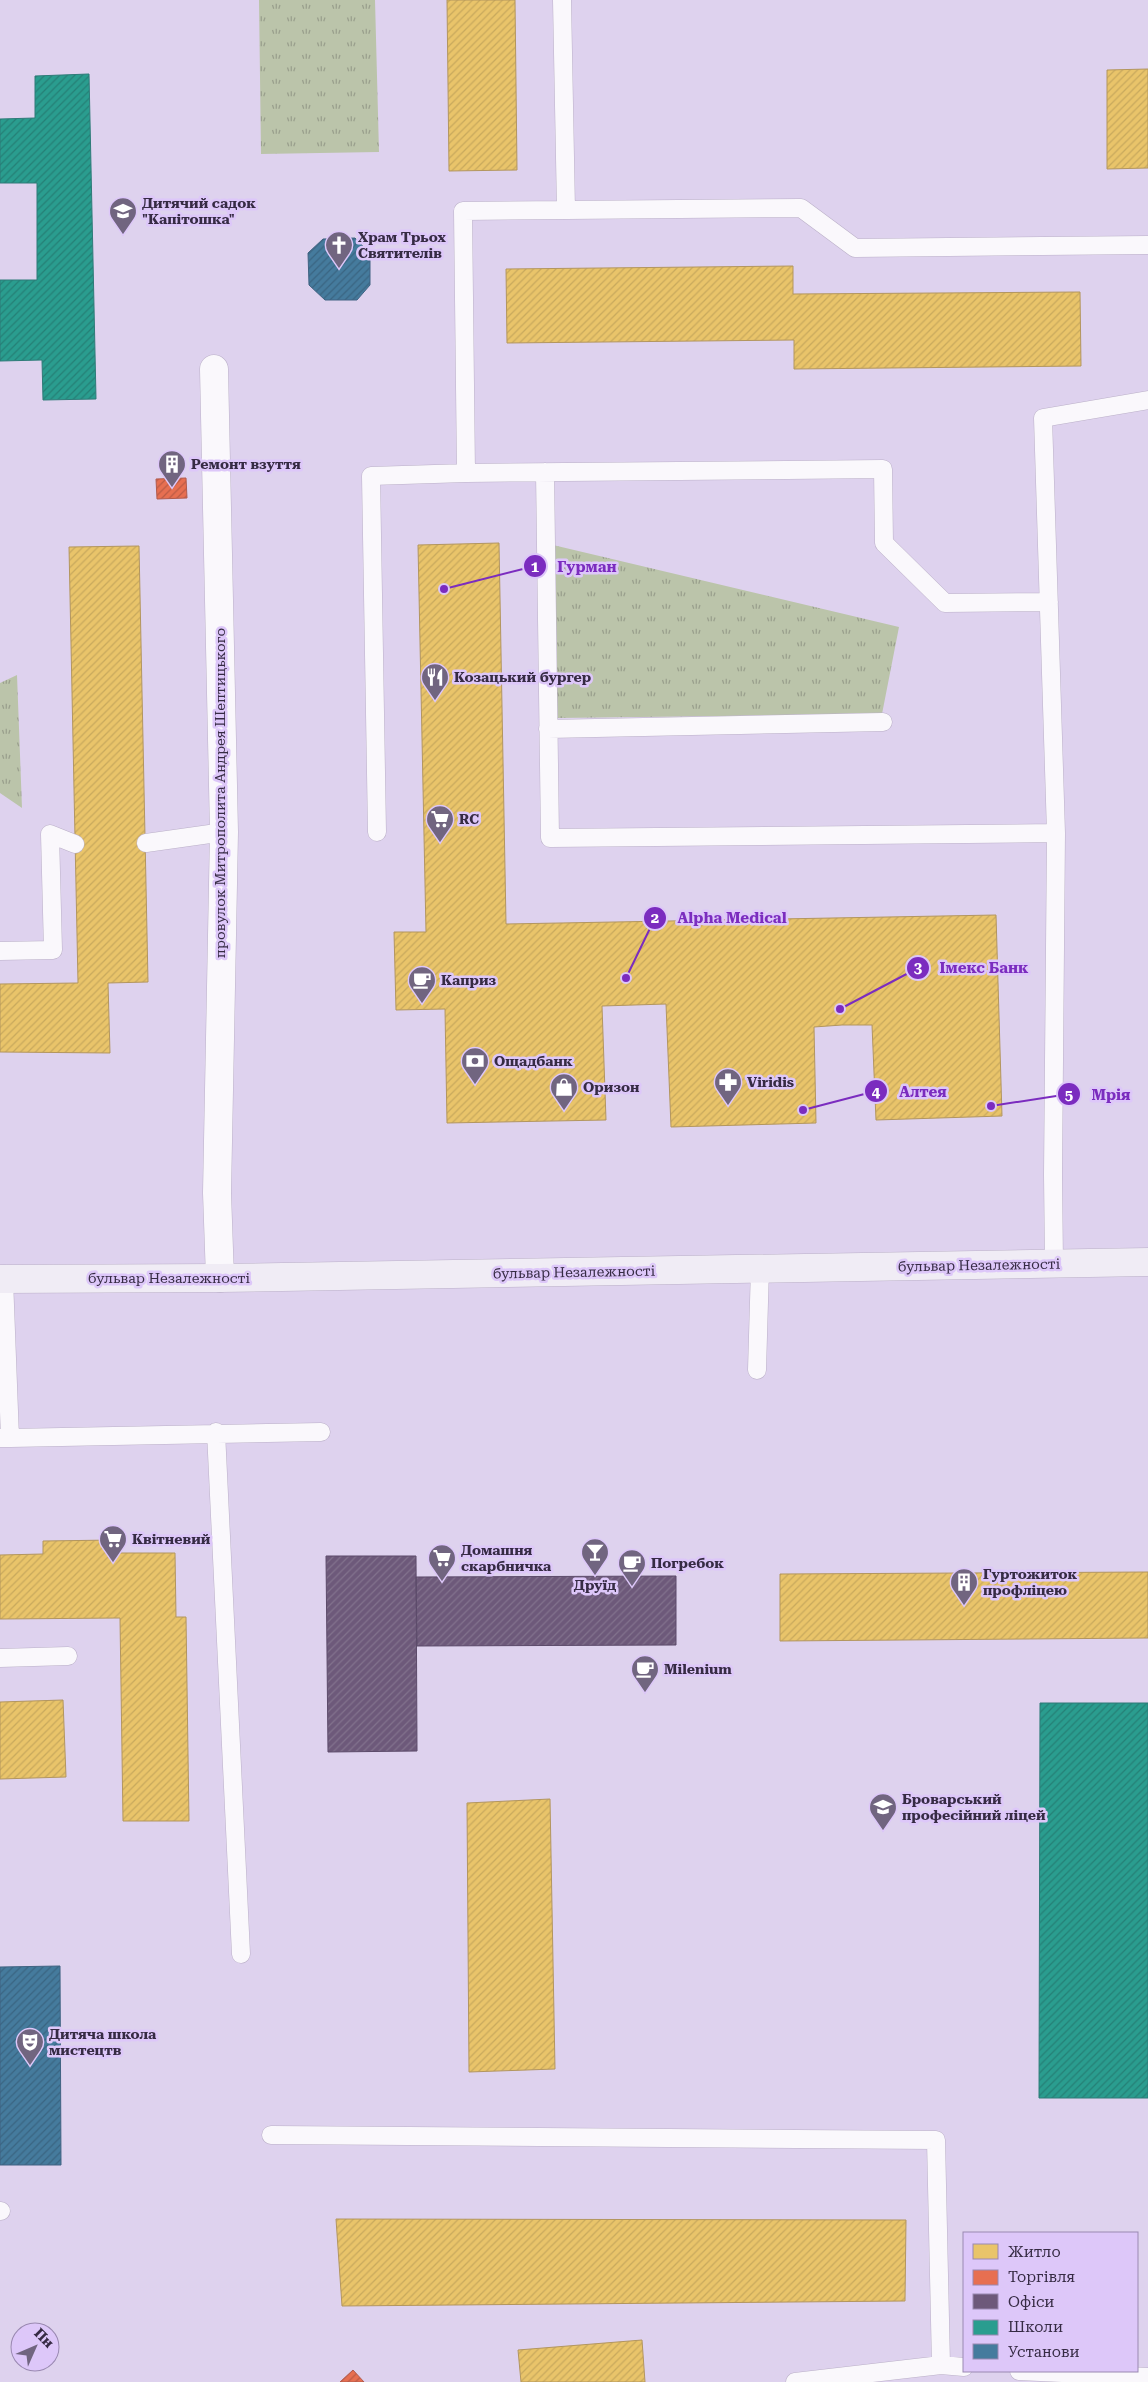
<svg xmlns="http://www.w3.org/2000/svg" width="1148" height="2382" viewBox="0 0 1148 2382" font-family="'Roboto Serif',serif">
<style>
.grass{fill:url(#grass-tufts)}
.homes{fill:url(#homes-hatch);stroke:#b3965f}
.shops{fill:url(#shops-hatch);stroke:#b25b4d}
.offices{fill:url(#offices-hatch);stroke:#5c4b6a}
.schools{fill:url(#schools-hatch);stroke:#2e7b78}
.public{fill:url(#public-hatch);stroke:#406382}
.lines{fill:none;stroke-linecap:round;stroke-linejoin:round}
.service-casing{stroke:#bbb0c8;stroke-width:19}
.minor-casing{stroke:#bbb0c8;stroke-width:29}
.secondary-casing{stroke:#bbb0c8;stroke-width:29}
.service{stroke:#faf8fc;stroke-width:18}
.minor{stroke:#faf8fc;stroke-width:28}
.secondary{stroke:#f0ecf5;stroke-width:28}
.labels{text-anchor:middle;stroke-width:5;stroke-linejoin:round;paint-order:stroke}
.poi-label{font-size:14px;font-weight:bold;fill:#362b44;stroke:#ddc7f9;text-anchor:start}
.street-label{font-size:14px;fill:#362b44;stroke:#ddc7f9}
.leader{fill:none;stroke:#7b2cbf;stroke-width:2}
.callout-dot{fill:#7b2cbf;stroke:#ddc7f9;stroke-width:2}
.mark-label{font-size:15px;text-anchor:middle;font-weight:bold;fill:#fff}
.callout-label{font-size:15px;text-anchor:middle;font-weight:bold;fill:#7b2cbf;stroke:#ddc7f9;stroke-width:5;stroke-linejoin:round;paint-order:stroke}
</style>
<defs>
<pattern id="grass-tufts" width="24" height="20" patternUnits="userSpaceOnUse" patternTransform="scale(1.25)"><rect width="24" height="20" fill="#bbc4aa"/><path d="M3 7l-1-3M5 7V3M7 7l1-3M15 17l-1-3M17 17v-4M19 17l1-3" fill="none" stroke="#999f8c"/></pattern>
<pattern id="homes-hatch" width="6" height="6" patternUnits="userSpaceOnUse" patternTransform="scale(1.25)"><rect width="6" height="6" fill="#e9c46a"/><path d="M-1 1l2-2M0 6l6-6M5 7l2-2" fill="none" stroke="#c8a95d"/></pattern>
<pattern id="shops-hatch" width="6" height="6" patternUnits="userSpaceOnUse" patternTransform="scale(1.25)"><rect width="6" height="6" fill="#e76f51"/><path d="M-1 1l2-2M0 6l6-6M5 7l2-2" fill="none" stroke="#bc5b45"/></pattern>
<pattern id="offices-hatch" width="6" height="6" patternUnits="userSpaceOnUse" patternTransform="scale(1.25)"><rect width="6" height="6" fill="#6d597a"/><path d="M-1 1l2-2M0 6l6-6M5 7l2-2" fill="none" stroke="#82728d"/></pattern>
<pattern id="schools-hatch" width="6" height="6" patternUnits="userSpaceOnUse" patternTransform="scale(1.25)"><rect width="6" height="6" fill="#2a9d8f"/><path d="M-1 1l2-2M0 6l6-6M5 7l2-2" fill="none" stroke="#258076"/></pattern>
<pattern id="public-hatch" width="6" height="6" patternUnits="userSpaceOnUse" patternTransform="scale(1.25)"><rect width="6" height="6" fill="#457b9d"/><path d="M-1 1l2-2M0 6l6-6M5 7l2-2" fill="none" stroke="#3a6582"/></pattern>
</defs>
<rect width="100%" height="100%" fill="#ded2ee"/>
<!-- grass -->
<path class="grass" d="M259,0H375L379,152L261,154Z
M553,545L899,627L882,714L557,718Z
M17,675L22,808L0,793V683Z"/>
<!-- homes -->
<path class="homes" d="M447,0H515L517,170L449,171Z
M1148,69V168L1107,169V70Z
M793,266V294L1080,292L1081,366L794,369V340L507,343L506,269Z
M499,543L506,924L996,915L1002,1116L876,1120L872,1025H842L814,1027L816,1123L671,1127L666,1004L602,1006L606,1120L447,1123L445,1009L396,1010L394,932H426L418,545Z
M139,546L148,982L108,983L110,1053L0,1052V984L78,983L69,547Z
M114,1540V1553H175L176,1617H186L189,1821H123L120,1618L0,1619V1555L43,1554V1541Z
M1148,1572V1638L780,1641V1574Z
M63,1700L66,1777L0,1779V1702Z
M550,1799L555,2069L469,2072L467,1803Z
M336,2219L906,2220L905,2301L342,2306Z
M642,2340L645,2382H521L518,2350Z"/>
<!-- shops -->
<path class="shops" d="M186,478L187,498L157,499L156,479Z
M353,2370L364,2382H340Z"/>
<!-- offices -->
<path class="offices" d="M326,1556H416L417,1751L328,1752Z
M676,1576V1645L417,1646L416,1577Z"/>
<!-- schools -->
<path class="schools" d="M89,74L96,399L43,400L42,360L0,361V280H37V183H0V119L35,118V76Z
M1040,1703H1148V2098H1039Z"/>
<!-- public -->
<path class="public" d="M355,238L370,253V285L357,300H325L309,285L308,253L323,239Z
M60,1966L61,2165H0V1967Z"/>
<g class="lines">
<!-- service casing -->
<g class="service-casing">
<path id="service" d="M562,0L566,210L801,208L855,248L1148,245
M545,472L550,838L1056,833
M466,473L883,469L884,543L945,603L1049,602
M548,729L883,722
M377,832L371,476L466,473L463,211L566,210
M146,843L224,832
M0,951L53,950L50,834L75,844
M1054,1264L1053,1175L1056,833L1043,418L1148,400
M757,1370L760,1268
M216,1432L241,1954
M0,1438H10L4,1279
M10,1438L321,1432
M0,1658L68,1656
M271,2135L936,2140L941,2365L964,2367
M0,2211H1
M1019,2371L1148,2377
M795,2382L941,2365"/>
</g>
<!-- minor casing -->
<g class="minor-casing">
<path id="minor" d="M214,369L224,832L217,1193L220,1278"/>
</g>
<!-- secondary casing -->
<g class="secondary-casing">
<path id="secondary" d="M0,1279L220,1278L1148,1262"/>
</g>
<!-- service -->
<use href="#service" class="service"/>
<!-- minor -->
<use href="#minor" class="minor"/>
<!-- secondary -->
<use href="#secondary" class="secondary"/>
</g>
<!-- icons -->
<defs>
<g id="school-pin" transform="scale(1.4375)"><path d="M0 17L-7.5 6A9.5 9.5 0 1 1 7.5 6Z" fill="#716580" stroke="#ddc7f9"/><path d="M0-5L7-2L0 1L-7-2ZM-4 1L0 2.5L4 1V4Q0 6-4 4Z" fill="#fff"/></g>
<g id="church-pin" transform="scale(1.4375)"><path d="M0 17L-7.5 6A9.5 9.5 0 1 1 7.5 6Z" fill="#716580" stroke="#ddc7f9"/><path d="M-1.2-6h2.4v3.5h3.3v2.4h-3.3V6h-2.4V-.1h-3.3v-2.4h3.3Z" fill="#fff"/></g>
<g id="building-pin" transform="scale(1.4375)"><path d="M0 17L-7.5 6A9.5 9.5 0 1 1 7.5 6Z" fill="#716580" stroke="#ddc7f9"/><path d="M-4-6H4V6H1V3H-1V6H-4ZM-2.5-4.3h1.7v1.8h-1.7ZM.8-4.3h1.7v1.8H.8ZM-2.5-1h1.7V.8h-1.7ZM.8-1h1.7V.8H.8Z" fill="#fff"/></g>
<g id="restaurant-pin" transform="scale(1.4375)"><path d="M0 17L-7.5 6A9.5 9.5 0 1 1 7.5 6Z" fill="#716580" stroke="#ddc7f9"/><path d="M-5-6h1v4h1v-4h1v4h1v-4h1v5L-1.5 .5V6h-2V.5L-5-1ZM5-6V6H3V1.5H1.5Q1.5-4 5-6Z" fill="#fff"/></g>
<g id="supermarket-pin" transform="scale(1.4375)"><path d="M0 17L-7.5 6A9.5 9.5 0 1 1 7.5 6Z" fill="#716580" stroke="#ddc7f9"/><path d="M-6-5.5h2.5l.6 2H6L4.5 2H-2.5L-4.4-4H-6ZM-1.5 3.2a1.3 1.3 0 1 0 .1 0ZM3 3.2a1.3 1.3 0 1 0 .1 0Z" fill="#fff"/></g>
<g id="cafe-pin" transform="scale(1.4375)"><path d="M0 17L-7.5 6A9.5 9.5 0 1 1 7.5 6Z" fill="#716580" stroke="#ddc7f9"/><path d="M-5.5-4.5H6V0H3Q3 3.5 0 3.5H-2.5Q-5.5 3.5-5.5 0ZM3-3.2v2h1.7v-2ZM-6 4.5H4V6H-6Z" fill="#fff"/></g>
<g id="bank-pin" transform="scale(1.4375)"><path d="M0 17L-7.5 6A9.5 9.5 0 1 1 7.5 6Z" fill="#716580" stroke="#ddc7f9"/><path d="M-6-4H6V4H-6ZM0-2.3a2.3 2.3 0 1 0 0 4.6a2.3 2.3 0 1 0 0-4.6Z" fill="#fff"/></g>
<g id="pharmacy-pin" transform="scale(1.4375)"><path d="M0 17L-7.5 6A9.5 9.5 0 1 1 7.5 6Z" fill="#716580" stroke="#ddc7f9"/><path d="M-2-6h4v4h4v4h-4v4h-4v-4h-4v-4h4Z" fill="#fff"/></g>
<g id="shop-pin" transform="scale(1.4375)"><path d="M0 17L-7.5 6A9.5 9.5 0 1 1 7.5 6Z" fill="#716580" stroke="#ddc7f9"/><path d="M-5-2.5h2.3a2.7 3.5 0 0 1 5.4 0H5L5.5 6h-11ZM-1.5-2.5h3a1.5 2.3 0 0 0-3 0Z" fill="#fff"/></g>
<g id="bar-pin" transform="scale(1.4375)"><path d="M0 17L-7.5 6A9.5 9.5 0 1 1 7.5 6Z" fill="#716580" stroke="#ddc7f9"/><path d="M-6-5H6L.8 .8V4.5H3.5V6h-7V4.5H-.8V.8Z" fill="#fff"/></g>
<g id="university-pin" transform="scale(1.4375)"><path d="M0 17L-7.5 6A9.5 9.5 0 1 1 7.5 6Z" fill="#716580" stroke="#ddc7f9"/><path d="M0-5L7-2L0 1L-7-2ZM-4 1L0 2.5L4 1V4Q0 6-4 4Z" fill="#fff"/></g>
<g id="theatre-pin" transform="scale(1.4375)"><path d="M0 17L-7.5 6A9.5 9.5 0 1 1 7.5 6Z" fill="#716580" stroke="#ddc7f9"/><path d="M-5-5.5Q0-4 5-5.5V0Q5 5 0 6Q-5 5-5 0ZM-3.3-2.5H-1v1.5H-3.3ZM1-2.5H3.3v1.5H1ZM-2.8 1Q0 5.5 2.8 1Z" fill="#fff"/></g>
</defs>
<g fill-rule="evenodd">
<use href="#school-pin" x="123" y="211"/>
<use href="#church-pin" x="339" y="245"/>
<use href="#building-pin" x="172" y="464"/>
<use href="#restaurant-pin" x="435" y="677"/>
<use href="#supermarket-pin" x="440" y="819"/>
<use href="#cafe-pin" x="422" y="980"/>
<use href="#bank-pin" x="475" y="1061"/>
<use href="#pharmacy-pin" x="728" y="1082"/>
<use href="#shop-pin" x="564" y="1087"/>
<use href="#supermarket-pin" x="113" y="1539"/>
<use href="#bar-pin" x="595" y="1552"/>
<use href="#supermarket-pin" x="442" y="1558"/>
<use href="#cafe-pin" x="632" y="1563"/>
<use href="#building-pin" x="964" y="1582"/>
<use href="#cafe-pin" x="645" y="1669"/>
<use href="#university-pin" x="883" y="1807"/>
<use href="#theatre-pin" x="30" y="2042"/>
</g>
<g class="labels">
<!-- poi labels -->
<g class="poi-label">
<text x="142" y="208">Дитячий садок<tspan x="142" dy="16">"Капітошка"</tspan></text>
<text x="358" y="242">Храм Трьох<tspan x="358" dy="16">Святителів</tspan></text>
<text x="191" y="469">Ремонт взуття</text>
<text x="454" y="682">Козацький бургер</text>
<text x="459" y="824">RC</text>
<text x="441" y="985">Каприз</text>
<text x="494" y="1066">Ощадбанк</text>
<text x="747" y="1087">Viridis</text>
<text x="583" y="1092">Оризон</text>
<text x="132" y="1544">Квітневий</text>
<text x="461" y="1555">Домашня<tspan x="461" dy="16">скарбничка</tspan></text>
<text x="651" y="1568">Погребок</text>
<text x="983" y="1579">Гуртожиток<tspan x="983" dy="16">профліцею</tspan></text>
<text x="595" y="1590" text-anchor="middle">Друїд</text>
<text x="664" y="1674">Milenium</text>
<text x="902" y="1804">Броварський<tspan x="902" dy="16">професійний ліцей</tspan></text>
<text x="49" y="2039">Дитяча школа<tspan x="49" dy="16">мистецтв</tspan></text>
</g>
<!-- street labels -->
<g class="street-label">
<text transform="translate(220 793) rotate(-90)" y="5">провулок Митрополита Андрея Шептицького</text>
<text transform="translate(979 1265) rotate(-1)" y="5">бульвар Незалежності</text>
<text transform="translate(574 1272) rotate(-1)" y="5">бульвар Незалежності</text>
<text x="169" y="1283">бульвар Незалежності</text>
</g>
</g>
<!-- callouts -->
<path class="leader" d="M444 589L535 566M626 978L655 918M840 1009L918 968M803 1110L876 1091M991 1106L1069 1094"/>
<g class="callout-dot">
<circle cx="444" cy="589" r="5"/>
<circle cx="626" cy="978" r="5"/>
<circle cx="840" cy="1009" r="5"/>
<circle cx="803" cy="1110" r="5"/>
<circle cx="991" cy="1106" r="5"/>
<circle cx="535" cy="566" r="12"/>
<circle cx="655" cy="918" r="12"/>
<circle cx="918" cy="968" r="12"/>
<circle cx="876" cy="1091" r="12"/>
<circle cx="1069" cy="1094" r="12"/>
</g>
<g class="mark-label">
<text x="535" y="572">1</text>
<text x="655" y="923">2</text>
<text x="918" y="973">3</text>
<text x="876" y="1097">4</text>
<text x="1069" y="1100">5</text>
</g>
<g class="callout-label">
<text x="587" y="572">Гурман</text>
<text x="732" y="923">Alpha Medical</text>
<text x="984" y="973">Імекс Банк</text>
<text x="923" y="1097">Алтея</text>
<text x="1111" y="1100">Мрія</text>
</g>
<!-- legend -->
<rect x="963" y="2232" width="175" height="140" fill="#ddc7f9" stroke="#9a89b1"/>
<rect x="973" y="2244" width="25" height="15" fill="#e9c46a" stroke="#9a89b1"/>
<text x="1008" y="2257" font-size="15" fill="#362b44">Житло</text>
<rect x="973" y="2270" width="25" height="15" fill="#e76f51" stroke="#9a89b1"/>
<text x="1008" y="2282" font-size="15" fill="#362b44">Торгівля</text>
<rect x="973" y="2294" width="25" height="15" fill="#6d597a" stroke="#9a89b1"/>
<text x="1008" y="2307" font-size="15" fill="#362b44">Офіси</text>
<rect x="973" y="2320" width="25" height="15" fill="#2a9d8f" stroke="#9a89b1"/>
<text x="1008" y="2332" font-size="15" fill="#362b44">Школи</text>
<rect x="973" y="2344" width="25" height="15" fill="#457b9d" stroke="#9a89b1"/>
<text x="1008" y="2357" font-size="15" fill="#362b44">Установи</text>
<!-- north arrow -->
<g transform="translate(35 2347) rotate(45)"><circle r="24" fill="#ddc7f9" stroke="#9a89b1"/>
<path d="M0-4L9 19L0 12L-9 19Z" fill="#716580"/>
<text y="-8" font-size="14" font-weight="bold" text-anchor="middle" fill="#362b44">Пн</text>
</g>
</svg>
